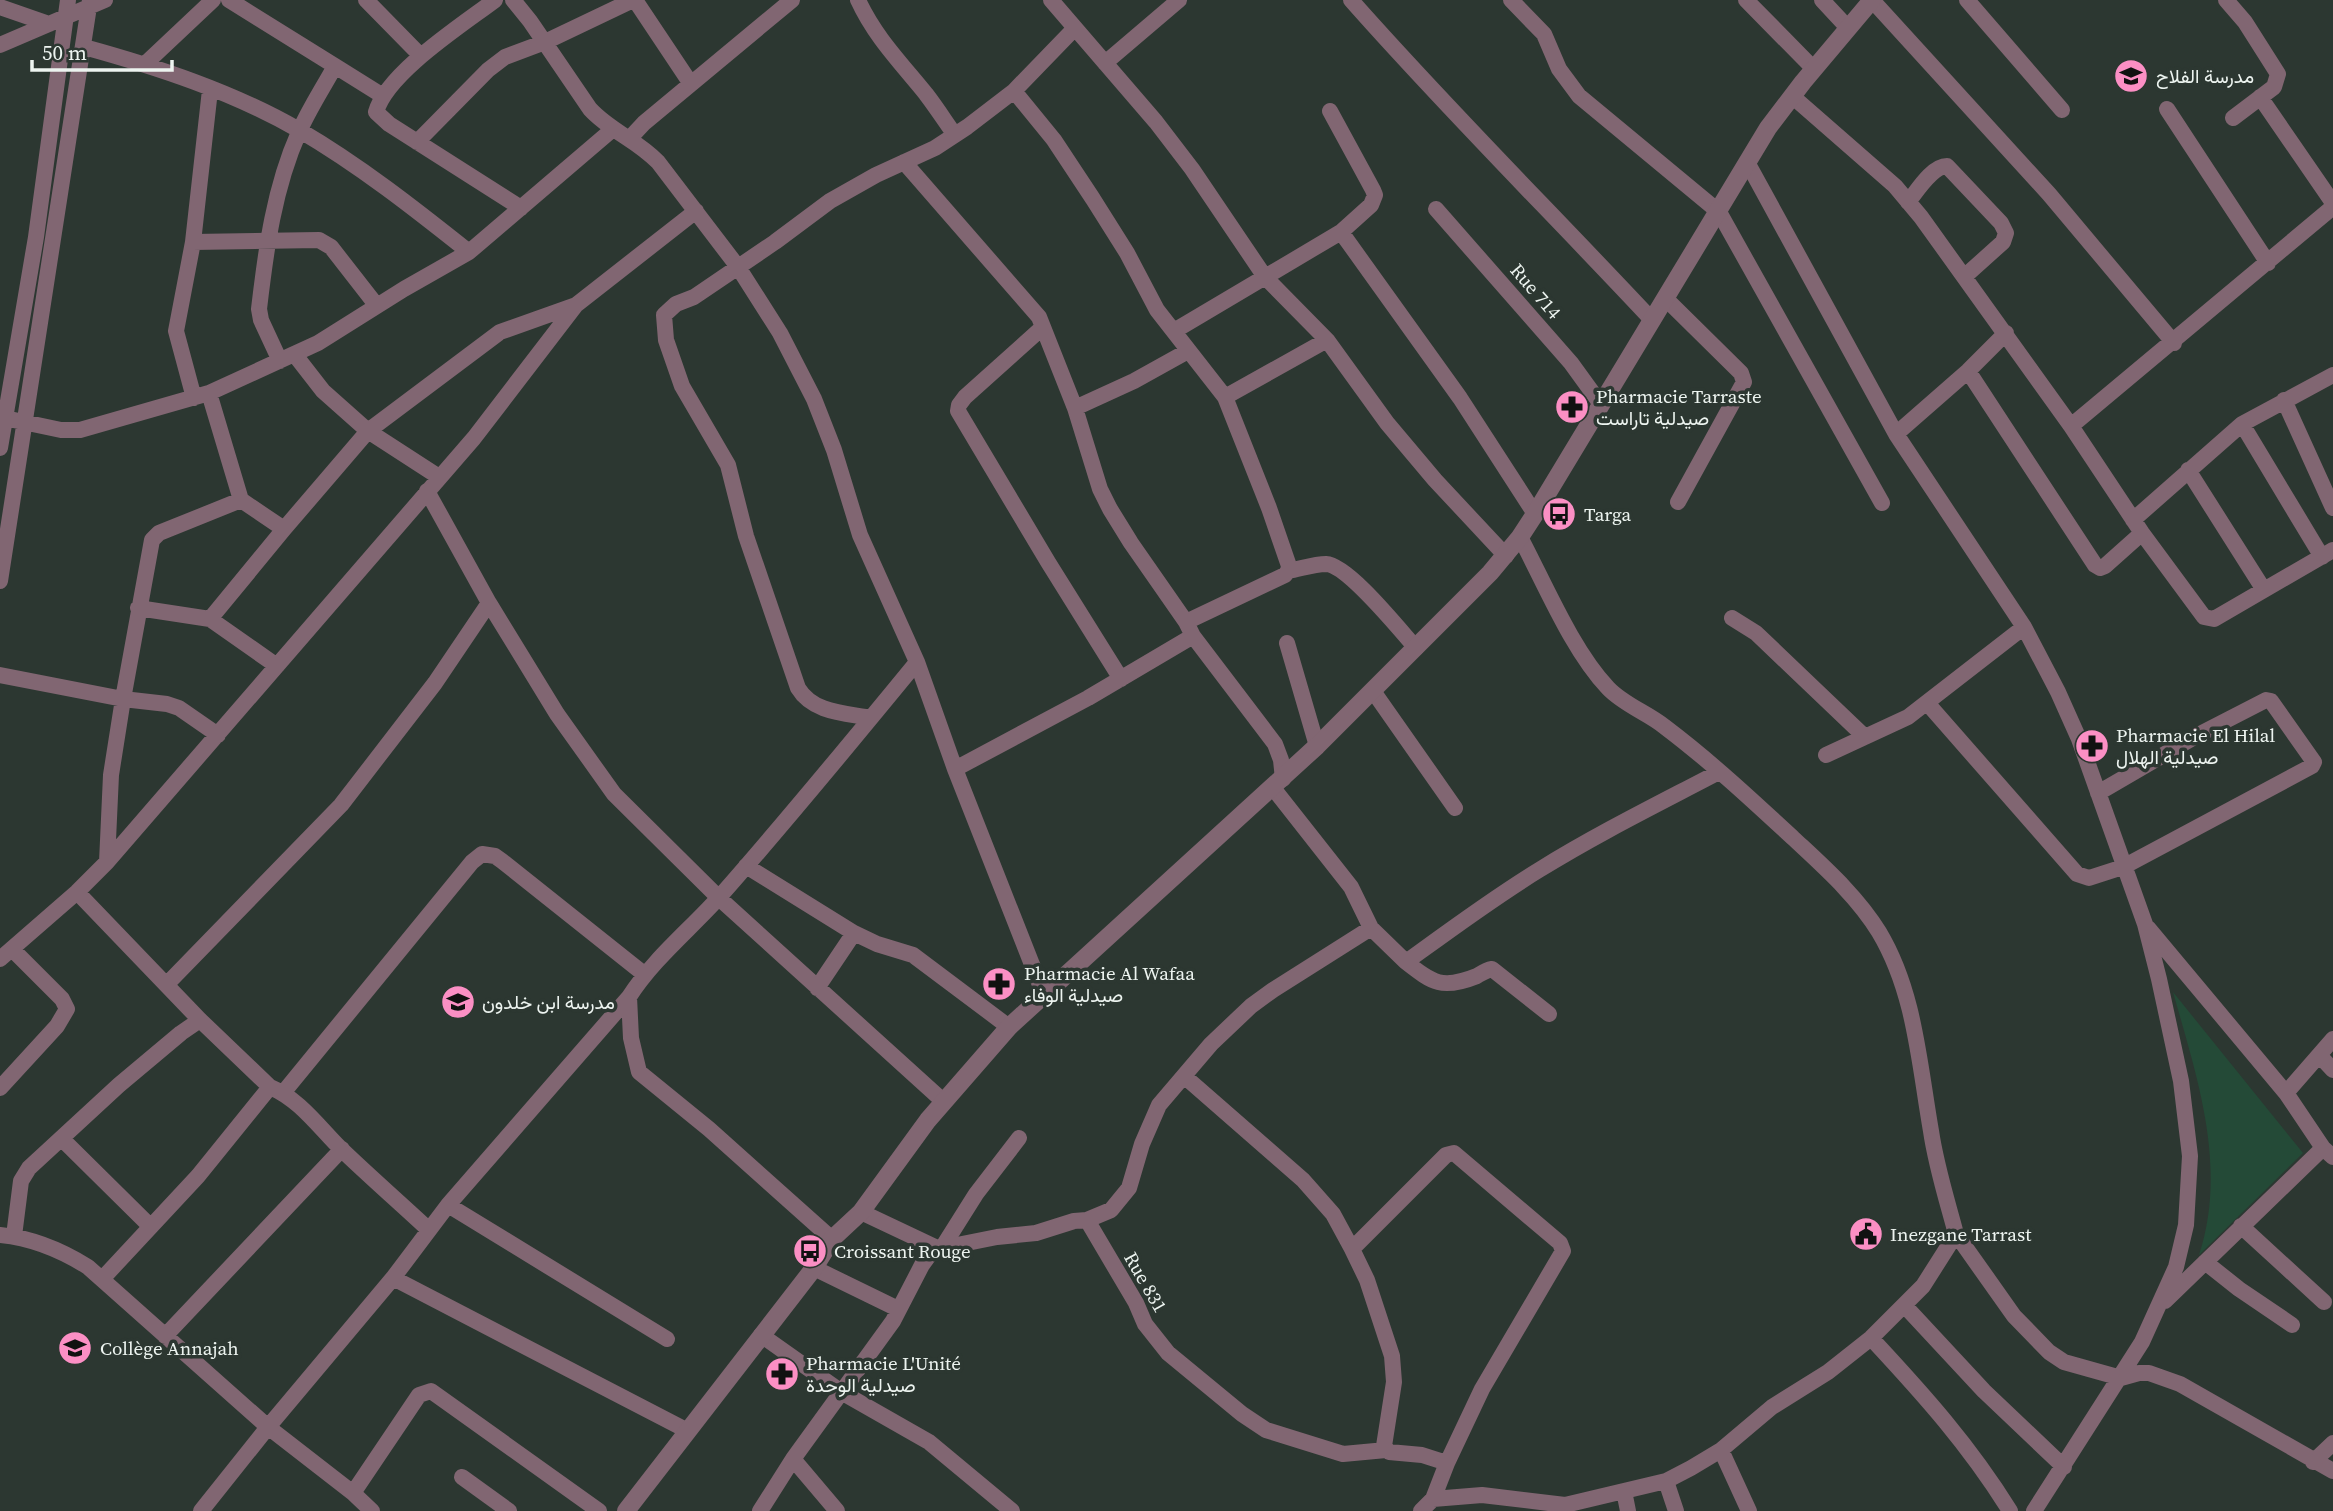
<svg xmlns="http://www.w3.org/2000/svg" width="2333" height="1511" viewBox="0 0 2333 1511" font-family="'Source Serif 4',Vazirmatn,serif">
<style>
.green{fill:#244a37}
.lines{fill:none;stroke-linecap:round;stroke-linejoin:round}
.minor{stroke:#816672;stroke-width:16}
.tertiary{stroke:#816672;stroke-width:18}
.labels{text-anchor:middle;stroke-width:7;stroke-linejoin:round;paint-order:stroke}
.poi-label{font-size:19px;fill:#edf4f0;stroke:#2c3731;text-anchor:start}
.street-label{font-size:19px;fill:#edf4f0;stroke:#2c3731}
</style>
<rect width="100%" height="100%" fill="#2c3731"/>
<!-- green -->
<path class="green" d="M2173,992L2303,1153L2199,1255C2228,1166 2197,1078 2173,992Z"/>
<g class="lines">
<!-- minor -->
<path class="minor" d="M229,0L335,66
M366,0L421,56
M495,0C462,25 387,73 376,112L389,124L521,208
M513,0L530,21L590,109C610,131 637,140 658,162L738,267L780,333L814,399L834,450L860,535L917,662L955,769L1044,995
M635,0L691,84
M858,0C875,37 901,63 926,94C936,107 945,121 955,135
M1051,0L1156,122L1192,169L1265,277L1327,340L1387,423L1435,480L1506,556
M1351,0C1448,110 1552,213 1652,320
M1511,0L1544,34L1559,69L1579,96L1719,212L1882,503
M1746,0L1814,69
M1822,0L1848,28
M1872,0L2049,194L2174,343
M1967,0L2062,110
M2226,0L2245,22L2278,74L2274,87L2233,118
M0,7L49,24
M0,45L105,0
M84,47C157,67 233,92 299,130C359,165 415,209 469,252
M1105,63L1179,0
M145,64L213,0
M1014,91L1054,140L1093,199L1127,253L1157,310L1225,397L1269,508L1289,566L1288,571
M1792,96L1895,186L1921,217L2071,426L2142,533L2204,617L2214,619L2333,550
M2260,97L2333,203
M2167,109L2268,263
M630,138L644,123L792,0
M417,142L488,70L505,57L545,42L633,0
M904,162L1039,317L1075,408L1100,489L1110,509L1131,543L1186,622L1193,636L1275,744L1281,760L1283,779
M1747,162L1896,434L2024,627L2058,692L2079,739L2145,924L2159,979L2181,1081L2190,1156L2186,1225L2176,1267L2142,1342L2034,1511
M1908,202C1917,191 1932,166 1947,166L2001,223L2006,233L2003,242L1964,277
M1436,209L1571,363L1600,403
M1341,232L1460,398L1535,514
M193,242L319,240L331,247L377,306
M1666,299L1741,373L1744,382L1678,502
M1043,327L965,397L959,405L958,411L1048,562L1121,679
M1174,331L1341,232L1371,205L1375,195L1373,190L1330,111
M295,355L323,391L368,431L439,477
M280,361L261,320L259,309C266,249 274,188 299,132C309,109 323,88 335,66L383,96
M1968,371L2095,565L2100,568L2105,566L2142,533
M209,393L241,500
M1225,397L1327,340
M194,398L176,331L193,242L210,90
M2284,400L2333,508
M1075,408L1134,381L1188,351
M0,417L61,430H80L209,393L318,343L404,289L469,252L613,129
M2242,424L2322,557
M2071,426L2333,207
M1896,434L1968,371L2006,333
M0,448L36,237L68,0
M2188,470L2264,590
M427,491L489,603L557,714L614,794L719,898L943,1101
M2133,520L2242,424L2333,375
M1520,537C1545,584 1572,650 1608,688C1624,705 1648,713 1665,727C1710,761 1752,800 1793,838C1824,867 1857,896 1879,932C1915,992 1919,1063 1931,1131C1936,1166 1947,1200 1956,1234
M0,581L90,0
M138,608L210,619L277,666
M1732,618L1756,633L1865,737
M210,619L284,529L368,431L500,332L576,305
M1186,622L1285,575L1288,571C1300,569 1314,564 1326,564C1348,565 1399,629 1416,648
M1287,643L1317,746
M0,675L123,699L167,704L179,708L218,735
M1373,691L1455,808
M1928,704L2077,874L2089,878L2123,867L2312,766L2314,762L2271,701L2266,700L2196,736L2098,793
M871,718C845,713 813,713 798,688L746,536L728,465L682,386L666,340L664,315L676,304L694,297L775,242L830,201L876,175L935,148L967,127L1014,91L1075,28
M1826,755L1908,717L2024,627
M955,769L1088,698L1193,636
M107,862L111,775L123,699L152,540L159,533L241,500L284,529
M746,866L854,933
M77,892L200,1020L270,1087C299,1099 318,1126 340,1148C369,1176 399,1202 429,1230
M1371,928L1406,962C1450,930 1493,898 1539,870C1597,834 1658,804 1719,772
M2148,928L2286,1093L2323,1148L2333,1157
M0,959L77,892L107,862L474,438L576,305L696,211
M1406,962C1433,983 1442,990 1477,976C1482,973 1486,970 1492,969L1549,1014
M167,984L341,805L435,683L489,603
M817,988L854,933L877,944L913,955L1009,1027
M629,997L631,1038L639,1072L709,1129L832,1239
M2319,1055L2333,1070
M1184,1076L1303,1180L1333,1214L1352,1249L1367,1280L1392,1356L1394,1382L1384,1446L1389,1452L1422,1455L1447,1463L1433,1499
M0,1088L57,1026L67,1009L62,999L12,949
M283,1093L472,862L482,854L495,856L502,861L644,974
M2286,1093L2333,1039
M63,1140L150,1226
M448,1205L667,1339
M861,1212L935,1247L942,1248L997,1237L1036,1233L1074,1221L1087,1220L1136,1303L1145,1324L1168,1353L1242,1414L1266,1430L1343,1454L1386,1450
M1087,1220L1111,1210L1129,1188L1142,1144L1159,1105L1211,1044L1251,1006L1273,990L1371,928L1351,887L1273,788
M2241,1226L2324,1302
M0,1235C32,1238 61,1250 88,1267L268,1427L353,1493L372,1511
M14,1236L21,1181L29,1168L119,1085L181,1033L200,1020
M942,1248L976,1194L1019,1138
M1352,1249L1446,1155L1454,1153L1560,1243L1563,1251L1482,1389L1447,1463
M2205,1262L2239,1289L2292,1325
M814,1268L898,1309
M103,1278L198,1176L270,1087
M393,1278L688,1431
M2165,1301L2323,1148
M1904,1305L1984,1391L2064,1467
M761,1335L843,1393L929,1442L1012,1511
M165,1336L342,1149
M1871,1338C1924,1395 1969,1445 2010,1511
M1721,1450L1749,1511
M793,1459L837,1511
M2313,1462L2333,1443
M462,1477L509,1511
M1666,1481L1676,1511
M1624,1491L1628,1511
M353,1493L419,1395L431,1391L599,1511
M201,1511L268,1427L393,1278L448,1205L629,997C654,958 691,929 722,894C789,818 853,740 917,662
M760,1511L793,1459L893,1321L922,1265L935,1247
M1421,1511L1433,1499L1482,1495L1565,1505L1666,1481L1691,1468L1721,1450L1772,1407L1828,1372L1871,1338L1923,1286L1956,1234L2014,1316L2049,1352L2064,1362L2121,1378L2139,1373H2149L2180,1384L2333,1471"/>
<!-- tertiary -->
<path class="tertiary" d="M626,1511L814,1268L832,1239L861,1212L928,1120L1009,1027L1317,746L1490,573L1520,537L1535,514L1768,128L1803,82L1872,0"/>
</g>
<!-- icons -->
<defs>
<g id="school-disc" transform="scale(1.75)"><circle r="9.5" fill="#fb8fc4" stroke="#2c3731"/><path d="M0-5L7-2L0 1L-7-2ZM-4 1L0 2.5L4 1V4Q0 6-4 4Z" fill="#111"/></g>
<g id="pharmacy-disc" transform="scale(1.75)"><circle r="9.5" fill="#fb8fc4" stroke="#2c3731"/><path d="M-2-6h4v4h4v4h-4v4h-4v-4h-4v-4h4Z" fill="#111"/></g>
<g id="bus-disc" transform="scale(1.75)"><circle r="9.5" fill="#fb8fc4" stroke="#2c3731"/><path d="M-5-6H5V4H4V6H2V4H-2V6H-4V4H-5ZM-3.5-4V0h7V-4ZM-3.5 1.2v1.5H-2V1.2ZM2 1.2v1.5H3.5V1.2Z" fill="#111"/></g>
<g id="civic-disc" transform="scale(1.75)"><circle r="9.5" fill="#fb8fc4" stroke="#2c3731"/><path d="M-.6-6.5H3V-4.5H.6V-3L4-1V1h2V6H-6V1h2V-1L-.6-3ZM-1.2 2.5V6h2.4V2.5Z" fill="#111"/></g>
</defs>
<g fill-rule="evenodd">
<use href="#school-disc" x="2131" y="76"/>
<use href="#pharmacy-disc" x="1572" y="407"/>
<use href="#bus-disc" x="1559" y="514"/>
<use href="#pharmacy-disc" x="2092" y="746"/>
<use href="#pharmacy-disc" x="999" y="984"/>
<use href="#school-disc" x="458" y="1002"/>
<use href="#civic-disc" x="1866" y="1234"/>
<use href="#bus-disc" x="810" y="1251"/>
<use href="#school-disc" x="75" y="1348"/>
<use href="#pharmacy-disc" x="782" y="1374"/>
</g>
<g class="labels">
<!-- poi labels -->
<g class="poi-label">
<text x="2156" y="83">مدرسة الفلاح</text>
<text x="1596" y="403">Pharmacie Tarraste<tspan x="1596" dy="22">صيدلية تاراست</tspan></text>
<text x="1584" y="521">Targa</text>
<text x="2116" y="742">Pharmacie El Hilal<tspan x="2116" dy="22">صيدلية الهلال</tspan></text>
<text x="1024" y="980">Pharmacie Al Wafaa<tspan x="1024" dy="22">صيدلية الوفاء</tspan></text>
<text x="482" y="1009">مدرسة ابن خلدون</text>
<text x="1890" y="1241">Inezgane Tarrast</text>
<text x="834" y="1258">Croissant Rouge</text>
<text x="100" y="1355">Collège Annajah</text>
<text x="806" y="1370">Pharmacie L'Unité<tspan x="806" dy="22">صيدلية الوحدة</tspan></text>
</g>
<!-- street labels -->
<g class="street-label">
<text transform="translate(1536 291) rotate(49)" y="7">Rue 714</text>
<text transform="translate(1146 1282) rotate(60)" y="7">Rue 831</text>
</g>
</g>
<!-- scale -->
<path d="M32 60v10h140v-10" fill="none" stroke="#edf4f0" stroke-width="3.5"/>
<text x="42" y="60" font-size="21" fill="#edf4f0" stroke="#2c3731" stroke-width="5" paint-order="stroke">50 m</text>
</svg>
